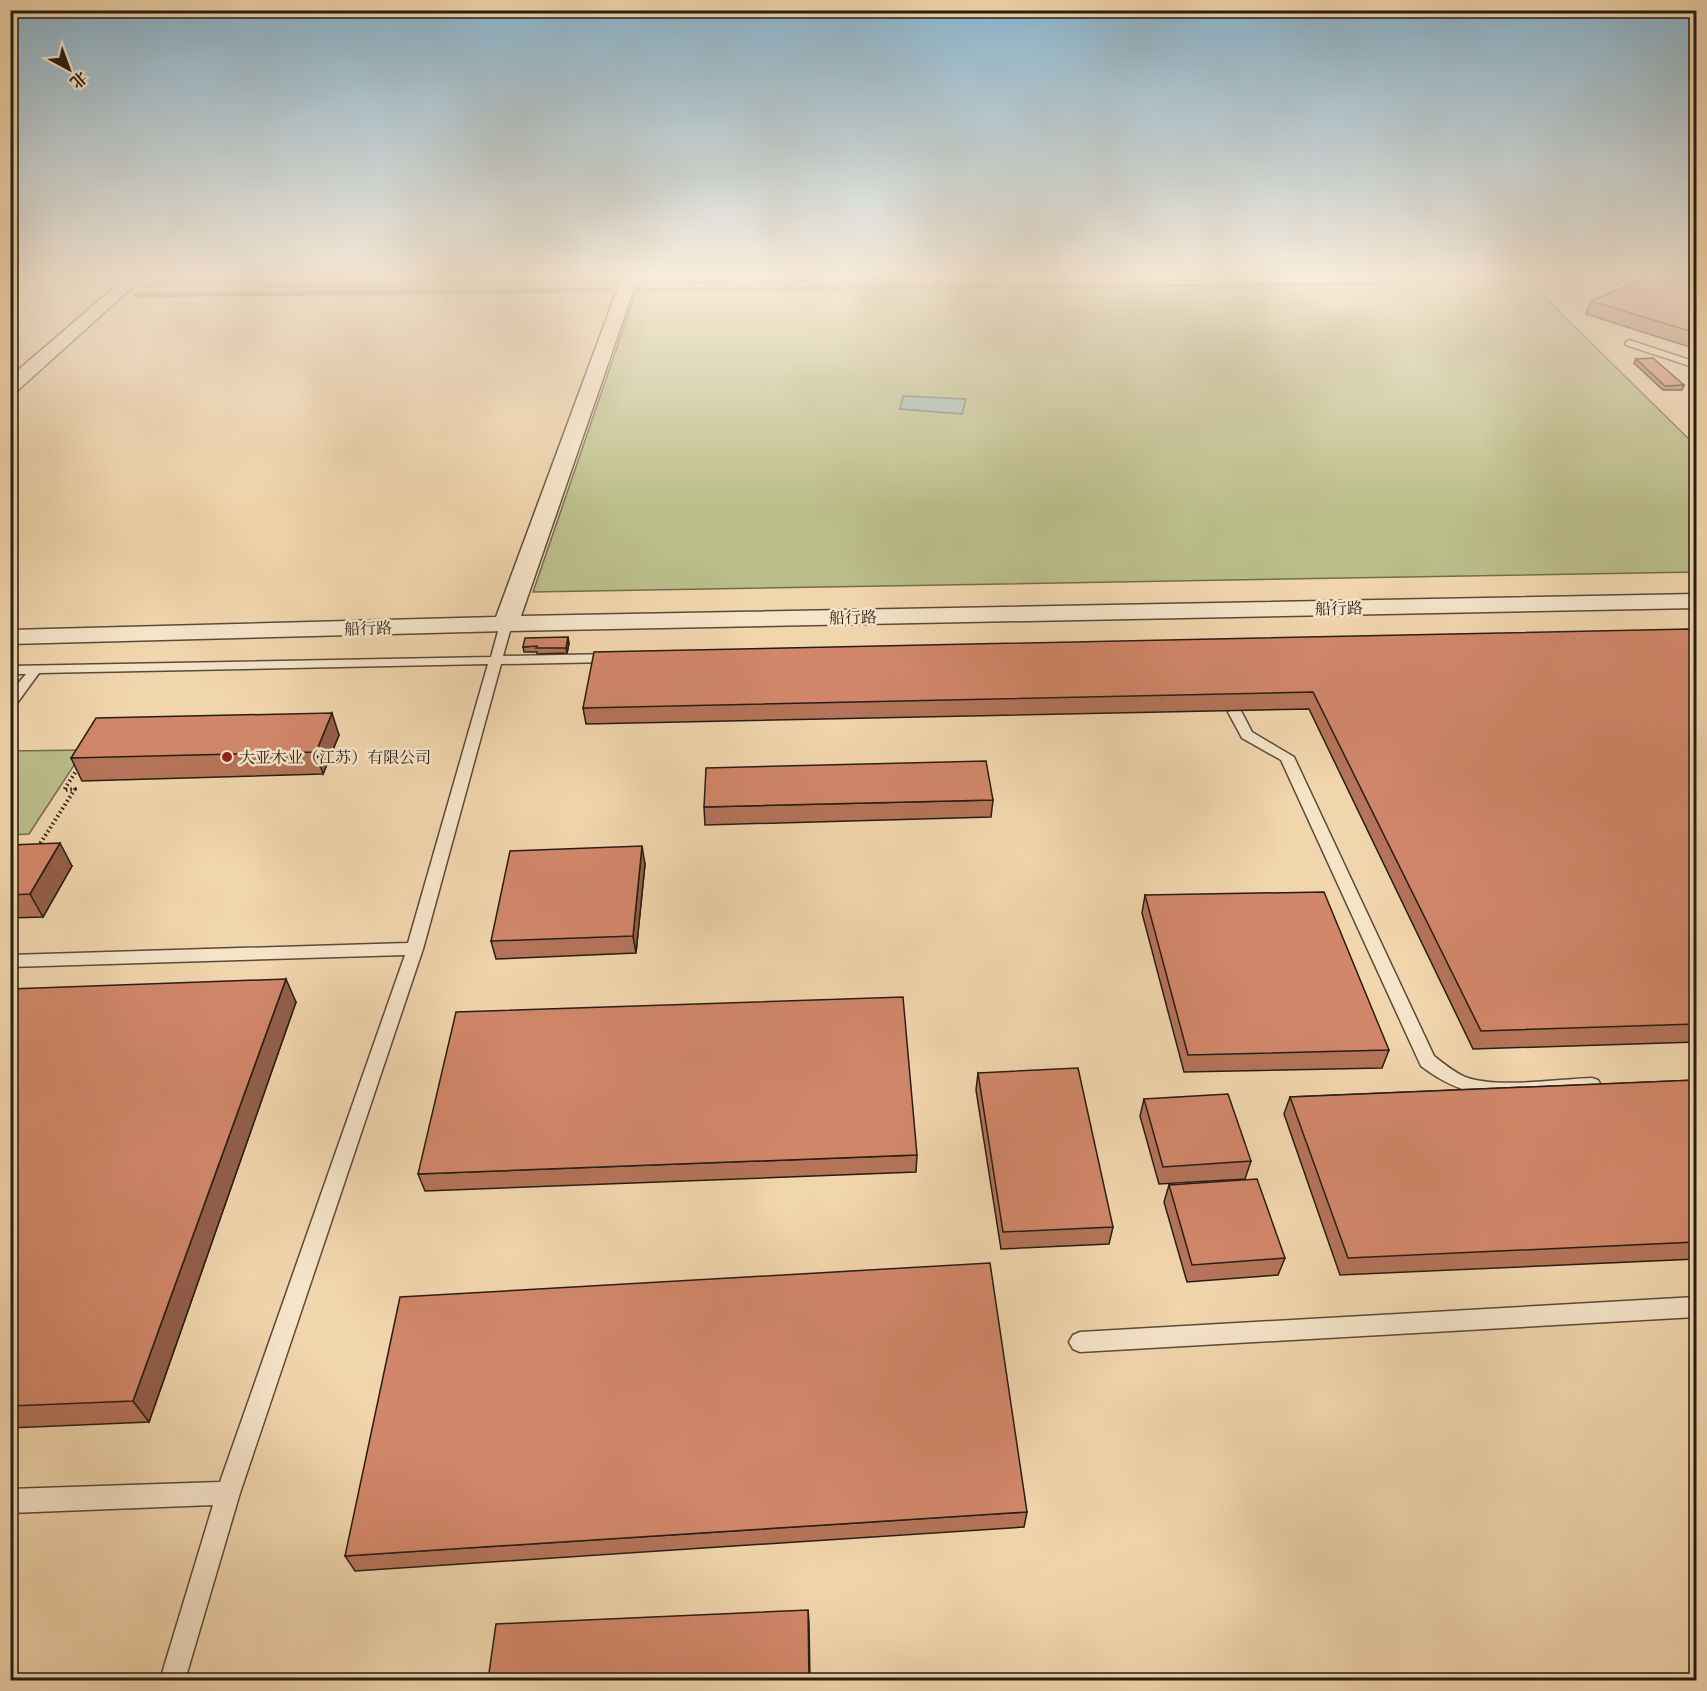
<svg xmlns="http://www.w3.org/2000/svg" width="1707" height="1691" viewBox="0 0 1707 1691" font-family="'IM FELL English','Noto Serif SC',serif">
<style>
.green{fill:#babd89;stroke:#706d4e;stroke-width:1.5}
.water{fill:#9bb8af;stroke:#6c7a71;stroke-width:1.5}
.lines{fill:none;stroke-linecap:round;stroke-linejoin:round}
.shore{stroke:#606a62;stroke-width:1.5}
.stream{stroke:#6c7a71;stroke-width:5}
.lane-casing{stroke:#594b3a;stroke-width:3}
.street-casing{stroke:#594b3a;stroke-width:3}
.path{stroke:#261d14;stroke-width:4;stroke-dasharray:1.5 3;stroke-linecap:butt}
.lane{fill:#f6e4c9;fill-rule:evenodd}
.street{fill:#f6e4c9;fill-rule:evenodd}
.wall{fill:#b5745b;stroke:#261d14;stroke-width:1.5}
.shaded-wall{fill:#935e4a;stroke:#261d14;stroke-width:1.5}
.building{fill:#d2876a;stroke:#261d14;stroke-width:1.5}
.poi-dot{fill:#8f2418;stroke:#f6e4c9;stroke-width:2}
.labels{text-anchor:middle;stroke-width:5;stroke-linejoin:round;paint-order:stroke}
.street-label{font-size:16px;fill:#261d14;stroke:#f6e4c9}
.poi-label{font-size:16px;fill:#261d14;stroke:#f6e4c9;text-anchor:start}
</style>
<rect width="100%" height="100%" fill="#f1d5ac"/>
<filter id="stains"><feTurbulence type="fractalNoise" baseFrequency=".00333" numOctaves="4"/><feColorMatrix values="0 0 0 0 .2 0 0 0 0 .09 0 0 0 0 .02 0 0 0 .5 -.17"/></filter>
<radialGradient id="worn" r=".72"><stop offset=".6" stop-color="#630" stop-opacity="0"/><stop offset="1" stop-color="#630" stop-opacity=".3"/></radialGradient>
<!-- green -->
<path class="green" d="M161,274H194L186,284L190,286L148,287Z
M277,274H625L621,285L264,287Z
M1522,275L1696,446V572L533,592L639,283Z
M84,750L29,834L11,835L10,751Z"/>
<!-- water -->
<path class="water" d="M194,274H268L257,283L247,285L190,286L185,284Z
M903,396L966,399L962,414L900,409Z"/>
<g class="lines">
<!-- shore -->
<path class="shore" d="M198,274L201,279L247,278L259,274"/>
<!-- stream -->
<path class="stream" d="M638,290L1507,281
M136,295L611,290"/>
<!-- lane casing -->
<g class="lane-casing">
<path id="lane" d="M1626,274H1637L1612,286L1605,284Z
M1629,340L1696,362V368L1626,345L1625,343Z
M506,620L512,624L503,656L613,654L619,658L613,662L501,664L423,949L240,1493L185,1680H160L213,1505L10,1513V1489L220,1482L405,955L10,967V955L408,943L488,664L39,673L15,706L10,707V693L26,674H10V666L491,657L500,624Z
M1235,708L1240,709L1252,732L1294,757L1434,1056C1444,1064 1454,1072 1465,1077C1497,1089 1557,1079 1592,1078L1598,1080L1601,1085L1598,1090C1584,1095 1567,1094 1552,1094C1498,1098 1466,1100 1421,1066L1281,760L1242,738L1228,712Z
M1696,1297V1317L1080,1352L1073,1349L1069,1342L1073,1335L1080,1332Z"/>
</g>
<!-- street casing -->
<g class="street-casing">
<path id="street" d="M130,274H147L17,391L10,392V377Z
M623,274H639L521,616L1696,594V608L506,631L10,644V630L496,617Z
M1058,274H1522L1523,276L1515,281L1091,285L1060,277Z"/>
</g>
<!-- path -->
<path class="path" d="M38,847L75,789L64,790L78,768"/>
<!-- lane -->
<use href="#lane" class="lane"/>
<!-- street -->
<use href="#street" class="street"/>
</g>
<!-- wall -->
<path class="wall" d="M637,274H677L650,283L638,278Z
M678,274H737V279L718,285L698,282L690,285L678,280Z
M752,274H822L788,286L774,281L764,284L752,280Z
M833,274H891L863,284H852L833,277Z
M903,274H961L937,282L929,279L921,282L903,276Z
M981,274H1030L1006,283Z
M1084,274H1100L1093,277Z
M1696,274V349L1586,314L1591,301Z
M1636,359L1684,385L1682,390H1663L1634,363Z
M1696,390V398L1691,396L1693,391Z
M1696,637V1042L1473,1049L1309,709L586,724L583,708Z
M569,643L567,653L537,654V652H524L523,647Z
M339,735L323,774L82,781L71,758Z
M993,800L991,817L705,825L704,807Z
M10,845L72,866L43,917L10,918Z
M645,864L636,953L496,959L491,941Z
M1145,895L1389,1050L1382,1068L1184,1072L1142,913Z
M10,989L296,1002L149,1422L10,1428Z
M978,1073L1113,1227L1109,1244L1001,1249L976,1090Z
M1696,1080V1259L1340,1275L1284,1114L1290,1097Z
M1144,1099L1251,1161L1245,1179L1159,1184L1140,1116Z
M917,1155L916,1172L425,1191L418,1174Z
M1169,1185L1285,1258L1278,1275L1187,1282L1164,1202Z
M1027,1512L1024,1527L355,1571L345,1556Z"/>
<!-- shaded-wall -->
<path class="shaded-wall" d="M649,274H677L650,283Z
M689,274H698V282L690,285Z
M717,274H737V279L718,285Z
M763,274H774V281L764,284Z
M787,274H822L788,286Z
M863,274H891L863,284Z
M921,274H929V279L921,282Z
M938,274H961L937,282Z
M1007,274H1030L1006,283Z
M568,637L569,643L567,653L566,648Z
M332,713L339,735L323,774L316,752Z
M60,843L72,866L43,917L30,894Z
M642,846L645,864L636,953L633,936Z
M286,979L296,1002L149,1422L133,1401Z
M808,1610L809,1623L810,1680H809Z"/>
<!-- building -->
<path class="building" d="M1653,274H1696V333L1591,301Z
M1653,358L1684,385L1665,386L1636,359Z
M1689,629L1696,637V1024L1481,1031L1313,692L583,708L594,652Z
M568,637L566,648H536L537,646L523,647L525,638Z
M332,713L316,752L71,758L96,718Z
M986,761L993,800L704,807L706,768Z
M60,843L30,894L10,895V845Z
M642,846L633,936L491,941L510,851Z
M1324,892L1389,1050L1188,1055L1145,895Z
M286,979L133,1401L10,1406V989Z
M903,997L917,1155L418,1174L456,1012Z
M1078,1068L1113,1227L1003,1232L978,1073Z
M1696,1080V1242L1348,1258L1290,1097Z
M1228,1094L1251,1161L1163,1167L1144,1099Z
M1257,1179L1285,1258L1192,1265L1169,1185Z
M990,1263L1027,1512L345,1556L400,1297Z
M808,1610L809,1680H488L496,1624Z"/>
<!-- sky -->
<linearGradient id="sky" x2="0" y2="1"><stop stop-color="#89b6d1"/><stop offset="0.54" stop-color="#f9ecda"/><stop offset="1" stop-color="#f9ecda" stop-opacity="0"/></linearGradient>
<rect width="1707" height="511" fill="url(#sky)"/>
<!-- markers -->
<circle class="poi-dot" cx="227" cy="757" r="6"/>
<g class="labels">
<!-- street labels -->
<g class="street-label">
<text transform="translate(1339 608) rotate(-1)" y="6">船行路</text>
<text transform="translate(853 617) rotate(-1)" y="6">船行路</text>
<text transform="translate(368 628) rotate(-2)" y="6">船行路</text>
</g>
<!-- poi labels -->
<g class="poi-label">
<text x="239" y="763">大亚木业（江苏）有限公司</text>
</g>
</g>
<!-- margin -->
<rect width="1707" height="1691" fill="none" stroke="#f1d5ac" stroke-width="36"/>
<rect x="12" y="12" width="1683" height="1667" fill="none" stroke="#261d14" stroke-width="3"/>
<rect x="18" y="18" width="1671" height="1655" fill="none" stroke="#261d14" stroke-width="1.5"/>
<!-- north arrow -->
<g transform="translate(69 69) rotate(139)" stroke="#f6e4c9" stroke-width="4.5" paint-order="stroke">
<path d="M0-4.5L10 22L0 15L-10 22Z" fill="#261d14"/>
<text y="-9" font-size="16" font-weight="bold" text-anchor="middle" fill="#261d14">北</text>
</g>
<rect width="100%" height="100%" filter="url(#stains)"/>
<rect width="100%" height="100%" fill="url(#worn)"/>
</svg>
